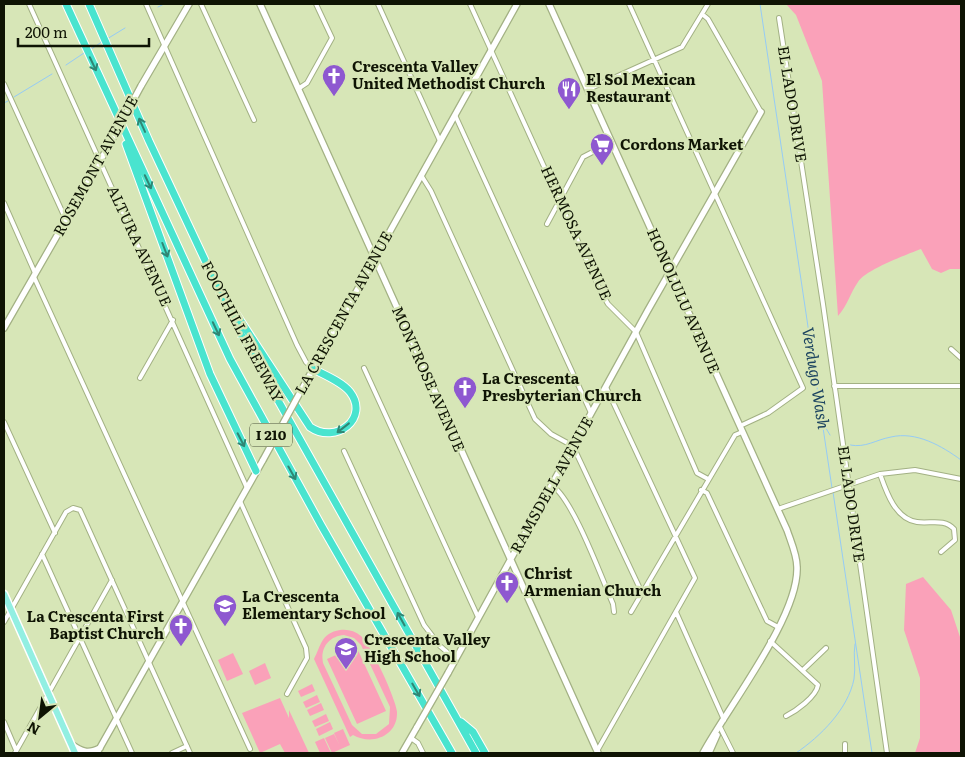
<svg xmlns="http://www.w3.org/2000/svg" width="965" height="757" viewBox="0 0 965 757" font-family="Literata,serif">
<style>
.green{fill:#faa1b9;fill-rule:evenodd}
.lines{fill:none;stroke-linecap:round;stroke-linejoin:round}
.stream{stroke:#95cbf5;stroke-width:1}
.street-casing{stroke:#a3b184;stroke-width:6}
.secondary-casing{stroke:#a3b184;stroke-width:8}
.primary-casing{stroke:#fff;stroke-width:9}
.highway-casing{stroke:#fff;stroke-width:9}
.street{stroke:#fff;stroke-width:4}
.secondary{stroke:#fff;stroke-width:5.5}
.primary{stroke:#92efe2;stroke-width:6}
.highway{stroke:#49e4cf;stroke-width:7}
.secondary-bridge-casing{stroke:#a3b184;stroke-width:8;stroke-linecap:butt}
.secondary-bridge{stroke:#fff;stroke-width:5.5}
.oneway{stroke:#2f8674}
.labels{text-anchor:middle;stroke-width:4.5;stroke-linejoin:round;paint-order:stroke}
.shield{fill:#d7e6b7;stroke:#4b533a;stroke-width:1}
.shield-label{font-size:14px;font-weight:bold;fill:#0f1404}
.poi-label{font-size:15px;font-weight:bold;fill:#0f1404;stroke:#d7e6b7;text-anchor:start}
.street-label{font-size:15px;fill:#0f1404;stroke:#d7e6b7}
.water-label{font-size:16px;font-style:italic;fill:#1c4460;stroke:#d7e6b7}
</style>
<rect width="100%" height="100%" fill="#d7e6b7"/>
<!-- green -->
<path class="green" d="M786,4H961V269H950L941,273L932,269L921,249C908,254 865,270 858,282C850,293 848,305 838,316L822,81L796,15Z
M923,577L951,610L961,640V753H915L920,738V678L904,630L906,584Z
M340,630C348,629 355,631 361,636C371,645 396,699 397,712C398,736 372,746 353,735L350,737L314,659C321,646 321,633 340,630ZM344,635L354,638L361,645L390,707L389,724L376,734H362L352,725L323,663C320,648 329,636 344,635Z
M356,646L386,711L357,724L327,659Z
M233,653L243,674L227,681L218,660Z
M265,663L271,678L255,685L249,671Z
M312,684L315,691L301,697L298,691Z
M317,695L320,702L306,708L303,702Z
M280,698L289,718V710L309,753H285L280,744L260,753L242,713Z
M321,703L324,710L310,716L307,710Z
M326,714L329,721L315,727L312,721Z
M330,722L333,729L319,736L316,729Z
M343,729L350,745L332,753L325,738L334,734L339,744L334,733Z
M324,738L331,753H320L315,742Z"/>
<g class="lines">
<!-- stream -->
<path class="stream" d="M760,4L832,488
M158,7L164,4
M107,39L125,28
M90,50L103,41
M66,65L84,53
M14,97L52,74
M4,103L8,101
M824,425L830,435
M850,445C866,448 875,440 891,437C916,431 942,446 961,460
M833,492L872,753
M796,753C821,736 848,709 854,679C856,667 853,655 855,644"/>
<!-- street casing -->
<g class="street-casing">
<path id="street" d="M29,4L247,488
M146,4L297,345L306,362L313,369
M201,4L254,120
M378,4L440,141
M470,4L602,294L608,304L636,332L697,473L708,479
M629,4L803,388L768,413L740,426
M702,14L708,19L761,112
M779,18L823,304L887,753
M4,84L66,220
M298,89L307,83L332,38L316,4
M589,89L682,47L708,4
M455,115L591,413
M421,175L431,191L535,419L551,434L573,446L642,593
M4,203L35,273
M547,224L583,157L612,142
M34,277L250,749
M951,349L961,358
M364,368L478,617
M140,378L173,320
M834,386H961
M4,422L55,533
M344,451L424,625L440,646L455,659
M880,474C886,491 895,519 917,522C930,524 944,518 954,529L955,540L941,552
M551,485C572,496 602,579 613,604L614,612
M701,490L707,493L767,621L778,627
M240,501L306,648L307,658L287,694
M778,509L880,474L915,470L961,479
M42,554L132,753
M631,612L735,435L742,432
M676,612L724,720
M4,622L66,512L73,508L80,510L190,753
M770,641L818,685C816,697 796,711 786,716
M803,670L826,648
M4,722L16,750
M720,727L733,753
M411,738L418,743L423,753
M597,751L695,578L606,387
M15,753L112,580
M172,753L187,746
M845,753V744"/>
</g>
<!-- secondary casing -->
<g class="secondary-casing">
<path id="secondary" d="M260,4L598,753
M549,4L787,530C791,542 797,555 797,567C799,617 727,708 703,753
M141,86L189,4
M4,328L108,147
M303,387L517,4
M448,673L648,310L761,112
M71,744C82,752 88,754 100,748
M97,753L263,460
M402,753L417,727
M709,753L717,735"/>
</g>
<!-- primary casing -->
<g class="primary-casing">
<path id="primary" d="M4,594L75,753"/>
</g>
<!-- highway casing -->
<g class="highway-casing">
<path id="highway" d="M66,4L230,359L321,525L452,753
M89,4L149,141L234,322L476,753
M126,144L210,374L256,471
M231,306L310,427C336,445 370,418 350,392C342,382 325,375 313,369
M461,722L473,732L485,753"/>
</g>
<!-- street -->
<use href="#street" class="street"/>
<!-- secondary -->
<use href="#secondary" class="secondary"/>
<!-- primary -->
<use href="#primary" class="primary"/>
<!-- highway -->
<use href="#highway" class="highway"/>
<!-- secondary-bridge casing -->
<g class="secondary-bridge-casing">
<path id="secondary-bridge" d="M108,147L141,86
M263,460L303,387
M417,727L448,673"/>
</g>
<!-- secondary-bridge -->
<use href="#secondary-bridge" class="secondary-bridge"/>
</g>
<!-- one-way arrows -->
<defs><path id="oneway-shaft" d="M-6 0H5M1.5-3L5.5 0L1.5 3" fill="none" stroke-width="1.6" stroke-linecap="round" stroke-linejoin="round" transform="scale(1.25)"/></defs>
<g class="oneway">
<use href="#oneway-shaft" transform="translate(93 64) rotate(65)"/>
<use href="#oneway-shaft" transform="translate(142 125) rotate(-114)"/>
<use href="#oneway-shaft" transform="translate(148 182) rotate(65)"/>
<use href="#oneway-shaft" transform="translate(165 250) rotate(69)"/>
<use href="#oneway-shaft" transform="translate(216 329) rotate(65)"/>
<use href="#oneway-shaft" transform="translate(343 428) rotate(142)"/>
<use href="#oneway-shaft" transform="translate(241 440) rotate(63)"/>
<use href="#oneway-shaft" transform="translate(292 473) rotate(61)"/>
<use href="#oneway-shaft" transform="translate(401 619) rotate(-119)"/>
<use href="#oneway-shaft" transform="translate(416 690) rotate(60)"/>
</g>
<!-- icons -->
<defs>
<g id="church-pin" transform="scale(1.25)"><path d="M0 17L-7.5 6A9.5 9.5 0 1 1 7.5 6Z" fill="#8e58d0" stroke="#d7e6b7"/><path d="M-1.2-6h2.4v3.5h3.3v2.4h-3.3V6h-2.4V-.1h-3.3v-2.4h3.3Z" fill="#fff"/></g>
<g id="restaurant-pin" transform="scale(1.25)"><path d="M0 17L-7.5 6A9.5 9.5 0 1 1 7.5 6Z" fill="#8e58d0" stroke="#d7e6b7"/><path d="M-5-6h1v4h1v-4h1v4h1v-4h1v5L-1.5 .5V6h-2V.5L-5-1ZM5-6V6H3V1.5H1.5Q1.5-4 5-6Z" fill="#fff"/></g>
<g id="supermarket-pin" transform="scale(1.25)"><path d="M0 17L-7.5 6A9.5 9.5 0 1 1 7.5 6Z" fill="#8e58d0" stroke="#d7e6b7"/><path d="M-6-5.5h2.5l.6 2H6L4.5 2H-2.5L-4.4-4H-6ZM-1.5 3.2a1.3 1.3 0 1 0 .1 0ZM3 3.2a1.3 1.3 0 1 0 .1 0Z" fill="#fff"/></g>
<g id="school-pin" transform="scale(1.25)"><path d="M0 17L-7.5 6A9.5 9.5 0 1 1 7.5 6Z" fill="#8e58d0" stroke="#d7e6b7"/><path d="M0-5L7-2L0 1L-7-2ZM-4 1L0 2.5L4 1V4Q0 6-4 4Z" fill="#fff"/></g>
</defs>
<g fill-rule="evenodd">
<use href="#church-pin" x="334" y="76"/>
<use href="#restaurant-pin" x="569" y="89"/>
<use href="#supermarket-pin" x="602" y="145"/>
<use href="#church-pin" x="465" y="388"/>
<use href="#church-pin" x="507" y="583"/>
<use href="#school-pin" x="225" y="606"/>
<use href="#church-pin" x="181" y="626"/>
<use href="#school-pin" x="346" y="649"/>
</g>
<g class="labels">
<!-- shield labels -->
<rect class="shield" x="250" y="423.5" width="42" height="23" rx="4"/>
<g class="shield-label">
<text x="271" y="440">I 210</text>
</g>
<!-- poi labels -->
<g class="poi-label">
<text x="352" y="72">Crescenta Valley<tspan x="352" dy="17">United Methodist Church</tspan></text>
<text x="586" y="85">El Sol Mexican<tspan x="586" dy="17">Restaurant</tspan></text>
<text x="620" y="150">Cordons Market</text>
<text x="482" y="384">La Crescenta<tspan x="482" dy="17">Presbyterian Church</tspan></text>
<text x="524" y="579">Christ<tspan x="524" dy="17">Armenian Church</tspan></text>
<text x="242" y="602">La Crescenta<tspan x="242" dy="17">Elementary School</tspan></text>
<text x="164" y="622" text-anchor="end">La Crescenta First<tspan x="164" dy="17">Baptist Church</tspan></text>
<text x="364" y="645">Crescenta Valley<tspan x="364" dy="17">High School</tspan></text>
</g>
<!-- street labels -->
<g class="street-label">
<text transform="translate(792 104) rotate(81)" y="5">EL LADO DRIVE</text>
<text transform="translate(96 166) rotate(-61)" y="5">ROSEMONT AVENUE</text>
<text transform="translate(576 233) rotate(65)" y="5">HERMOSA AVENUE</text>
<text transform="translate(139 246) rotate(65)" y="5">ALTURA AVENUE</text>
<text transform="translate(683 301) rotate(66)" y="5">HONOLULU AVENUE</text>
<text transform="translate(344 313) rotate(-61)" y="5">LA CRESCENTA AVENUE</text>
<text transform="translate(242 332) rotate(62)" y="5">FOOTHILL FREEWAY</text>
<text transform="translate(428 379) rotate(66)" y="5">MONTROSE AVENUE</text>
<text transform="translate(552 485) rotate(-61)" y="5">RAMSDELL AVENUE</text>
<text transform="translate(851 504) rotate(82)" y="5">EL LADO DRIVE</text>
</g>
<!-- water labels -->
<g class="water-label">
<text transform="translate(816 378) rotate(81)" y="6">Verdugo Wash</text>
</g>
</g>
<!-- border -->
<rect width="965" height="757" fill="none" stroke="#0f1404" stroke-width="10"/>
<!-- north arrow -->
<g transform="translate(40 717) rotate(209)" stroke="#d7e6b7" stroke-width="4" paint-order="stroke">
<path d="M0-4L9 19L0 12L-9 19Z" fill="#0f1404"/>
<text y="-8" font-size="14" font-weight="bold" text-anchor="middle" fill="#0f1404">N</text>
</g>
<!-- scale -->
<path d="M18 38v8h131v-8" fill="none" stroke="#0f1404" stroke-width="2.5"/>
<text x="25" y="38" font-size="15" fill="#0f1404" stroke="#d7e6b7" stroke-width="4" paint-order="stroke">200 m</text>
</svg>
